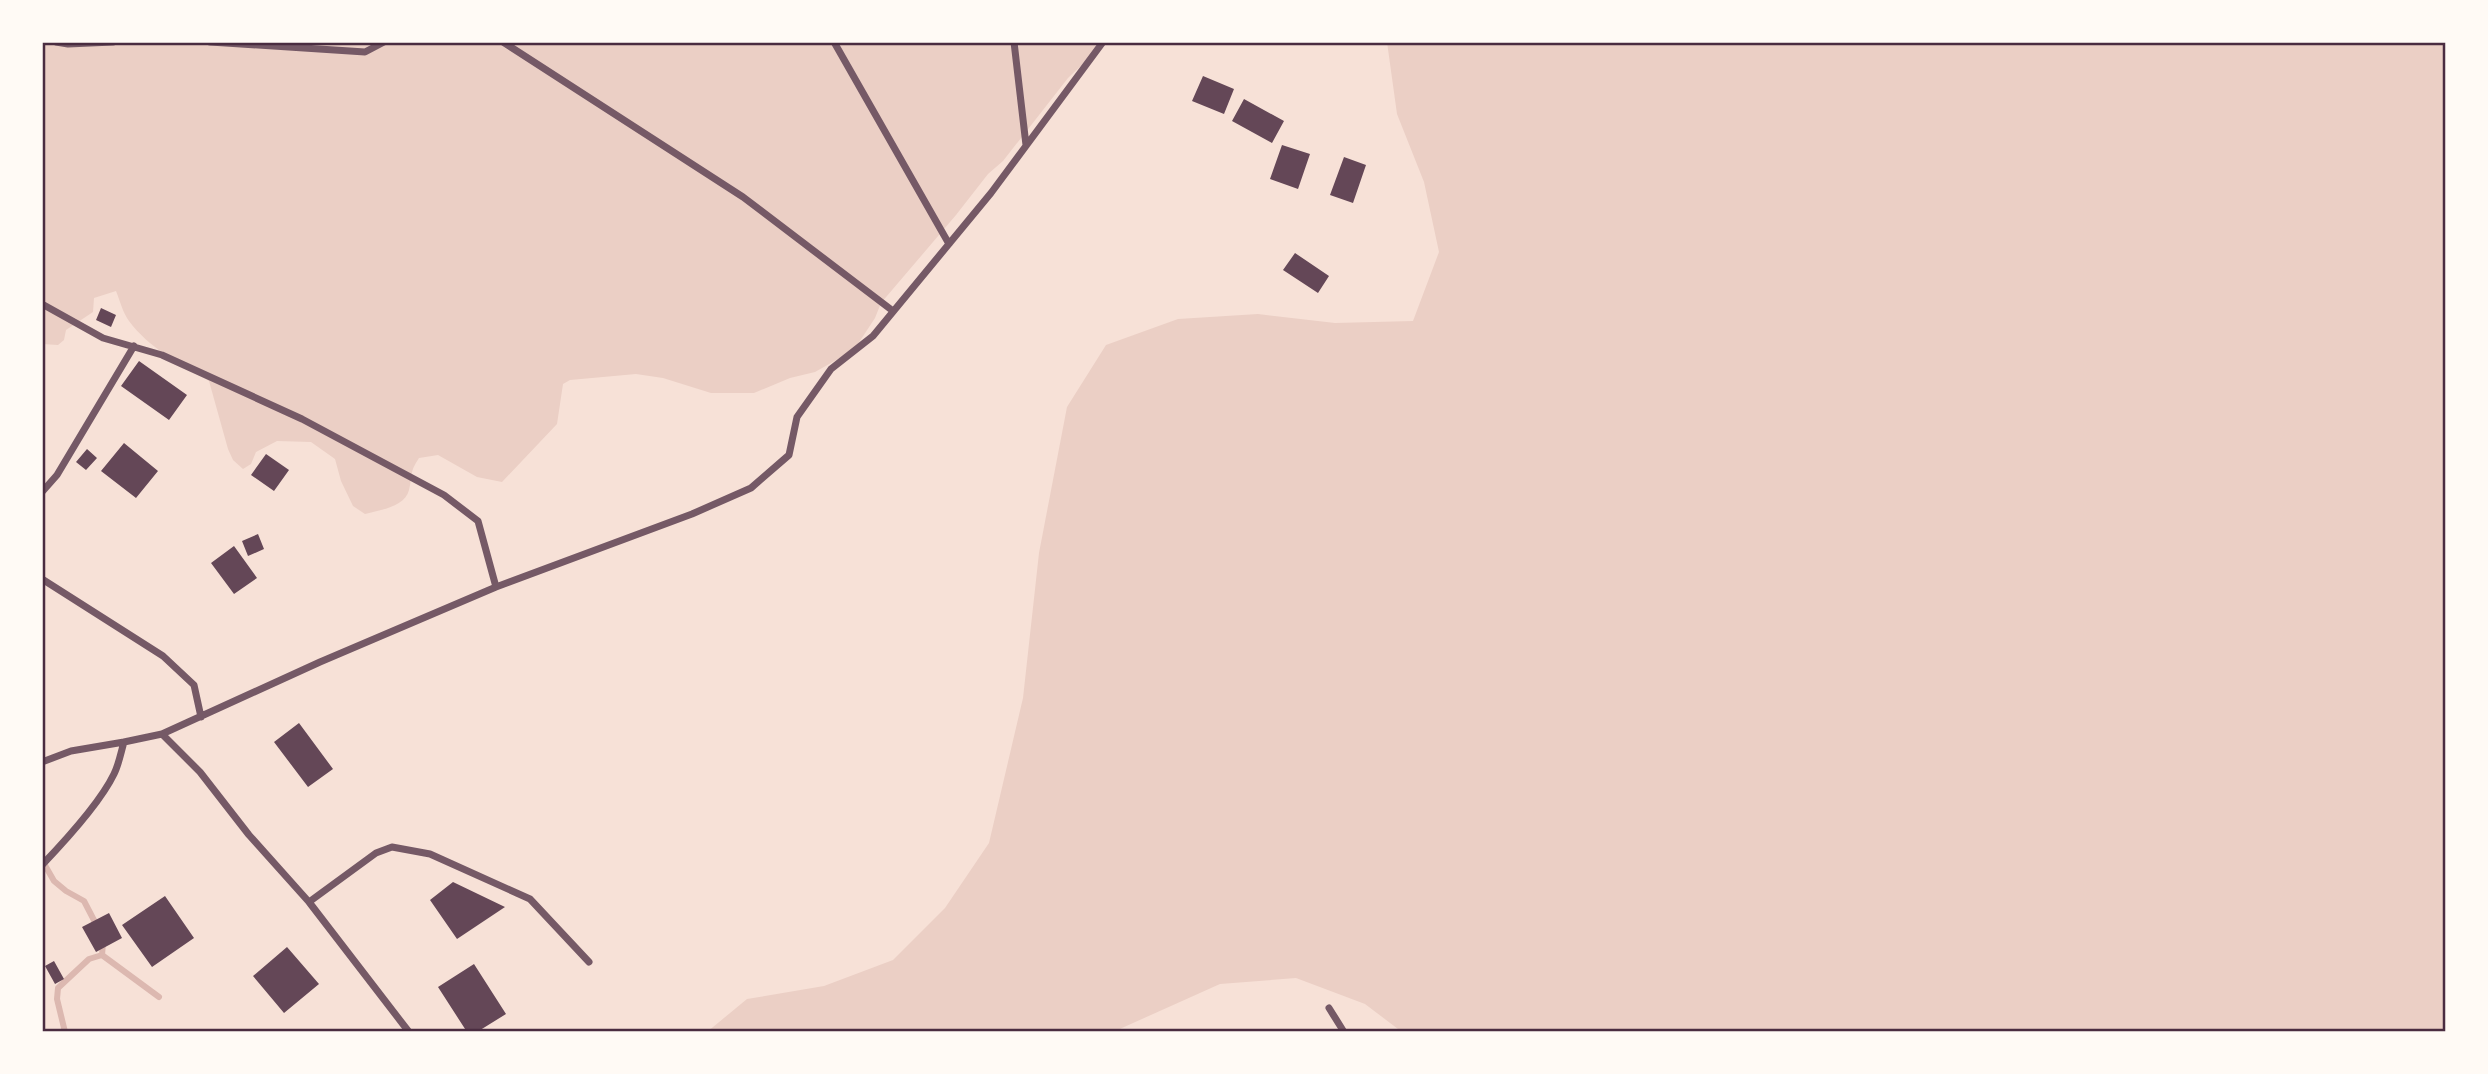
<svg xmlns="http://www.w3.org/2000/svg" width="2488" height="1074" viewBox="0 0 2488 1074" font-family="Quicksand,sans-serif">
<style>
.green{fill:#ebcfc5}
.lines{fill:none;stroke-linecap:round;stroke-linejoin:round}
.stream{stroke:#dcb8b0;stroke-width:6}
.building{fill:#644757}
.minor{stroke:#755966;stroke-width:7}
.neatline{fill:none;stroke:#4a2c40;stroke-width:2.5}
</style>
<rect width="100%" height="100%" fill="#f7e1d7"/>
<!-- green -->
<path class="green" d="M42,42H1106L1068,78L1003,161L988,174L956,215L881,303L875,318L854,350L815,372L790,378L754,393H711L663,378L636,374L570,380L563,384L557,424L502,482L477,477L438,455L419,458C409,473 413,474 409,490C405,507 380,510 365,514L353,506L341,481L335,459L311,442L277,441L256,452L251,464L243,469L233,460L228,449L209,381C180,364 149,348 129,321C123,313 120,301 116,291L94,298L93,312L66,330L64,340L58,345L42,344Z
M1387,42H2446V1032H1402L1365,1004L1296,978L1220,984L1113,1032H707L747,999L824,986L893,960L945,908L989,843L1023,698L1039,553L1067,407L1106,345L1178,319L1258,314L1335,323L1413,321L1439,252L1424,182L1397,114Z"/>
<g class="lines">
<!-- stream -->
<path class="stream" d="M42,860L54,881L66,891L84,901L97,926
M102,955L103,943
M102,955L159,997
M65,1032L57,999L58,988L89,959L102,955"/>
</g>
<!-- building -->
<path class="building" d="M1203,76L1234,89L1224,114L1192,101Z
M1244,99L1284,121L1272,143L1232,121Z
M1282,145L1310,154L1298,189L1270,179Z
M1344,157L1366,165L1353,203L1330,195Z
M1295,253L1329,276L1318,293L1283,270Z
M101,308L116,315L111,327L96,320Z
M139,361L187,395L169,420L121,386Z
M124,443L158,471L136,498L101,471Z
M87,449L97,458L86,470L76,462Z
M266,454L289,470L274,491L251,475Z
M258,534L264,549L248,556L242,541Z
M234,546L257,578L234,594L211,563Z
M299,723L333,769L308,787L274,742Z
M453,882L505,907L457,939L430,900Z
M165,896L194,938L152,967L122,925Z
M109,913L122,938L96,952L82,927Z
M287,947L319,984L284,1013L253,976Z
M54,961L64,979L55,984L45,966Z
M474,964L506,1014L477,1032H467L438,987Z"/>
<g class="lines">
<!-- minor -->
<path class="minor" d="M56,42L68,44L113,42
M210,42L365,52L384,42
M503,42L743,197L893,311
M834,42L949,244
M1014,42L1026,145
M42,304L103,338L162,355L302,419L444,495L478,521L496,587
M42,492L57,475L134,346
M42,579L163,656L194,685L201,717
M162,734L200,772L249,835L309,902L409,1032
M42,762L71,751L124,742
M42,865C64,842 101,801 114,774C119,764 121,752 124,742L162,734L320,662L496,587L692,514L751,488L789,455L797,417L831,369L873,336L991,193L1103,42
M309,902L376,853L392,847L430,854L530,899L589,962
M1329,1008L1344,1032"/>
</g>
<!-- border -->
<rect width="2488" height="1074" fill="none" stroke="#fffaf5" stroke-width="88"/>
<rect x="44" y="44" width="2400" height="986" class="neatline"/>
</svg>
